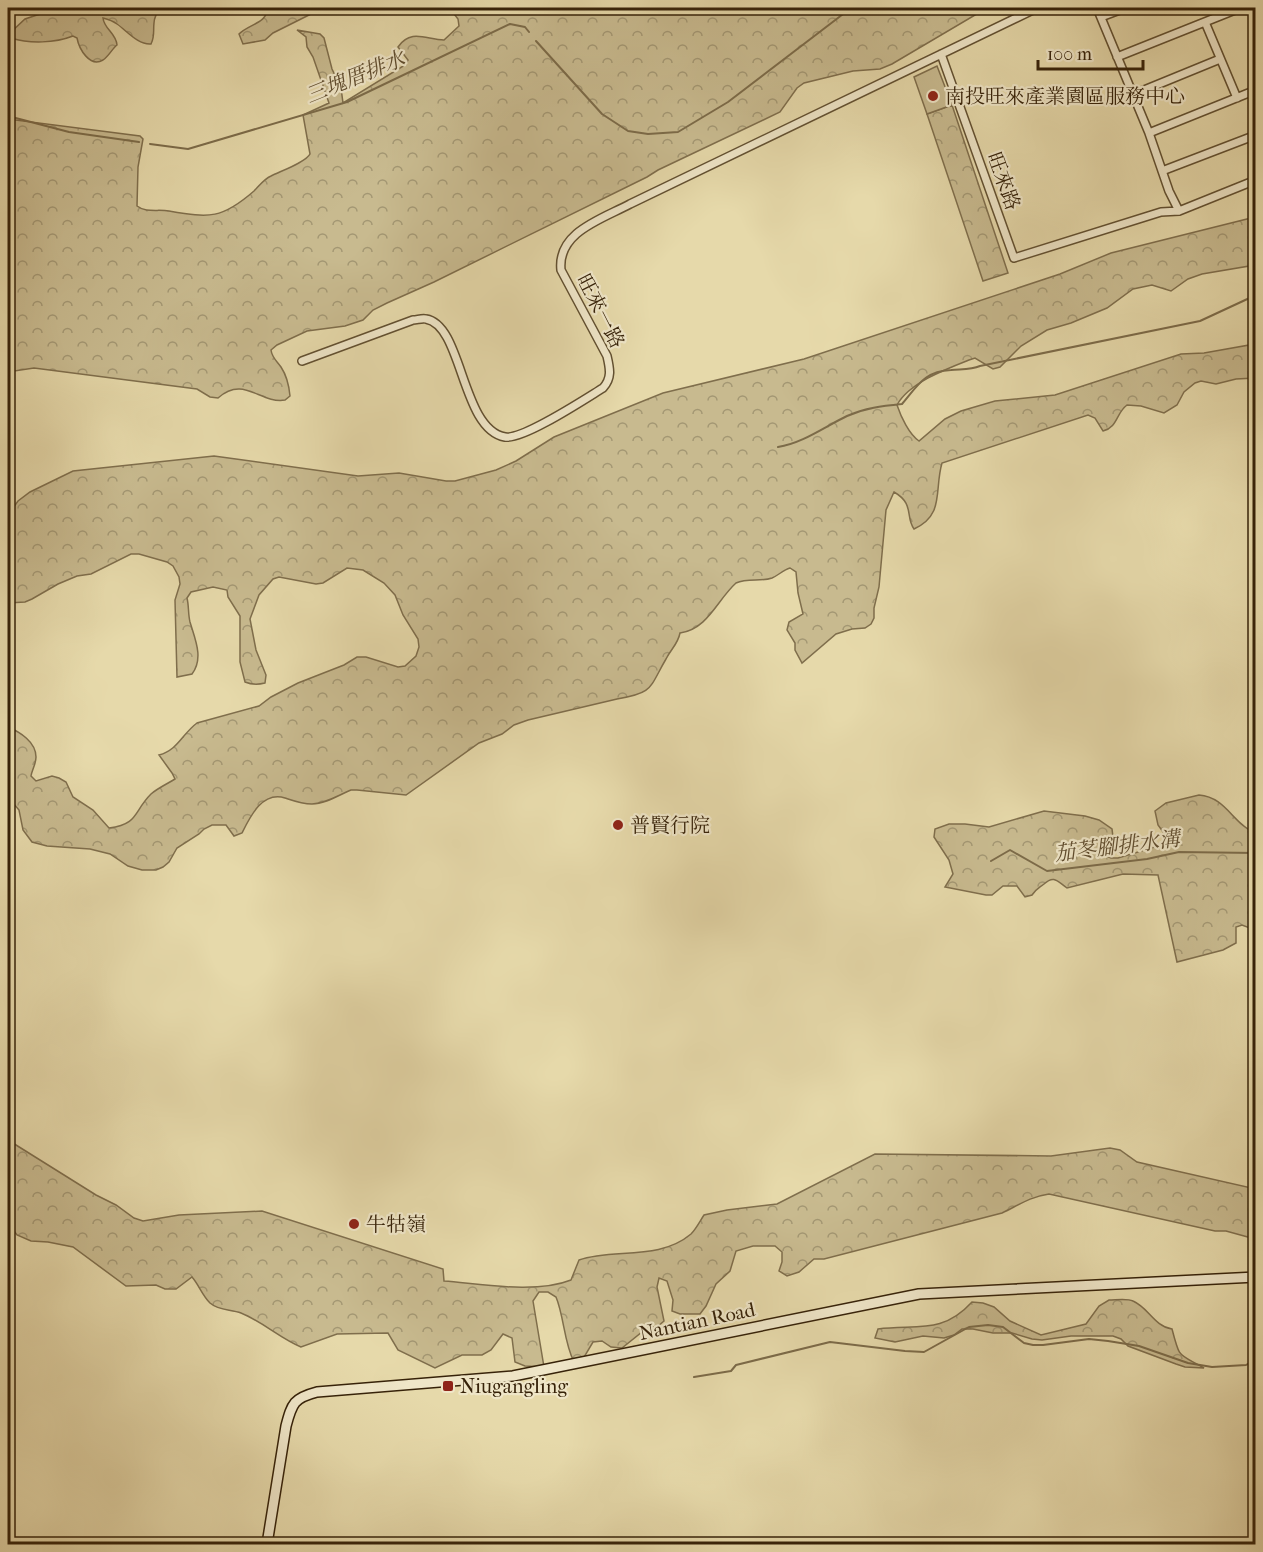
<svg xmlns="http://www.w3.org/2000/svg" width="1263" height="1552" viewBox="0 0 1263 1552" font-family="'IM FELL French Canon','Noto Serif TC',serif">
<style>
.forest{fill:url(#forest-crowns);stroke:#7f6e4c;stroke-width:1.5}
.park{fill:#c8ba8f;stroke:#7f6e4c;stroke-width:1.5}
.lines{fill:none;stroke-linecap:round;stroke-linejoin:round}
.stream{stroke:#7c6b49;stroke-width:2}
.minor-casing{stroke:#625031;stroke-width:10}
.secondary-casing{stroke:#362209;stroke-width:12}
.minor{stroke:#efe6c8;stroke-width:7}
.secondary{stroke:#efe6c8;stroke-width:9}
.poi-dot{fill:#8f2418;stroke:#efe6c8;stroke-width:2}
.labels{text-anchor:middle;stroke-width:4.5;stroke-linejoin:round;paint-order:stroke}
.poi-label{font-size:20px;fill:#362209;stroke:#efe6c8;text-anchor:start}
.street-label{font-size:20px;fill:#362209;stroke:#efe6c8}
.water-label{font-size:21px;font-style:italic;fill:#5f4c2e;stroke:#efe6c8}
</style>
<defs>
<pattern id="forest-crowns" width="20" height="18" patternUnits="userSpaceOnUse" patternTransform="scale(1.5)"><rect width="20" height="18" fill="#c8ba8f"/><path d="M2 6a3 3 0 1 1 6 0M12 15a3 3 0 1 1 6 0" fill="none" stroke="#a39773"/></pattern>
</defs>
<rect width="100%" height="100%" fill="#e6d9aa"/>
<filter id="stains"><feTurbulence type="fractalNoise" baseFrequency=".00333" numOctaves="4"/><feColorMatrix values="0 0 0 0 .2 0 0 0 0 .09 0 0 0 0 .02 0 0 0 .5 -.17"/></filter>
<radialGradient id="worn" r=".72"><stop offset=".6" stop-color="#630" stop-opacity="0"/><stop offset="1" stop-color="#630" stop-opacity=".3"/></radialGradient>
<!-- forest -->
<path class="forest" d="M49,8H157C158,15 154,16 154,23C153,31 155,36 151,44C138,45 127,31 117,24C113,21 107,19 103,18C104,29 116,33 117,45C112,49 109,56 103,60C90,68 79,49 77,38L73,36C55,43 30,44 11,38L10,33L25,19L40,14Z
M267,8H323L273,33L265,40L243,44L239,34C249,24 268,23 267,8Z
M452,8H987L892,64L880,69L853,71L804,83L797,88L780,112L658,170L647,177L434,282L387,303L373,310L363,320L345,326L307,331L277,345L271,350C272,358 277,361 281,367C287,376 289,385 290,396L285,400C260,404 244,375 218,398L210,397L197,389L34,368L8,372V153L9,129L8,119L140,136L143,139L138,167L137,206C146,213 158,209 169,211C210,218 222,219 254,191C259,186 264,179 271,176C281,171 306,162 310,154L303,115L329,103L313,57L307,47L306,37L297,30L320,34L324,38L332,69L341,88L343,103L405,65L408,60L398,47C411,28 427,40 444,40L459,26L458,19L451,10Z
M952,105L1008,273L983,281L927,114Z
M1255,217V265L1202,274L1188,279L1171,291L1152,285L1133,289L1107,308L1071,323L1047,330L1021,346L1000,367L993,369L975,358L969,360C946,369 909,383 897,405C901,417 909,434 919,441L945,419L961,411L995,401L1055,395L1181,354L1204,353L1255,344V378L1236,379L1216,384L1201,381L1195,383L1184,392L1177,405L1164,413L1141,406L1127,405C1116,413 1118,427 1103,431L1095,418L1088,415L942,463C934,490 945,515 914,529C905,517 915,504 894,492L886,510L879,587L874,608V618L871,624L865,628L852,629L836,634L802,663L795,650V643L787,630L789,622L803,614L798,593L796,572L790,568C783,570 779,575 772,578C761,582 748,578 736,583C717,600 708,629 680,633C678,644 671,649 666,659C649,688 654,693 617,699L528,720L514,725L502,734L479,743L406,795L357,790H351C339,795 325,804 312,804C302,804 294,801 285,798C262,791 250,817 242,833L234,836L226,825H212L204,829L199,834L177,848L169,862L163,867L156,870H142L128,866L110,854L90,849L47,846L32,842L23,830L19,810L8,797V727C20,732 36,742 36,757C36,764 32,770 31,776L36,781L52,776L59,778L66,782L73,797L93,810L109,828C139,824 133,812 151,794C158,788 167,784 175,779L172,773L159,755C178,750 182,734 197,723L259,706L271,697L298,683L344,665L357,657H366L398,667L405,666L416,656L419,647L418,639L403,615L395,595L384,583L363,570L347,568L323,583L316,584L279,577L273,579L259,595L250,619L256,650L266,675L265,683C257,685 252,685 245,682L240,662V616L228,597L227,590L213,587L191,592L187,598C189,606 188,614 190,622C195,639 204,658 192,674L177,677L175,600L180,584L179,577L173,566L167,562L139,554H131L91,574L77,576L58,584L32,599L25,602L8,603V515L18,501L30,492L73,471L214,456L358,476L399,473L446,481H455L496,470L516,461L554,437L663,393L804,359L1060,274L1111,253Z
M1199,795C1226,797 1233,824 1255,833V930L1242,925L1236,927V943L1223,950L1177,962L1158,875L1123,874L1067,888C1057,881 1054,875 1044,884C1039,888 1036,889 1032,895L1025,897L1017,886H1003L992,895H986L945,887L953,874L949,860L934,837L935,829L949,824H965L989,827L1044,811L1085,816L1099,820L1112,829L1113,837L1106,848L1104,855L1111,858H1118L1165,844L1166,836L1158,825L1155,811L1166,803Z
M8,1140L96,1195L116,1205L134,1218L143,1221L179,1215L262,1211L443,1269L444,1281C482,1284 536,1294 571,1280L579,1260C614,1248 659,1261 691,1234C696,1229 700,1221 704,1215L727,1210L777,1204L875,1154L1051,1156L1110,1148L1120,1150L1137,1162L1256,1189L1255,1239L1226,1231H1215L1049,1194C1029,1197 1019,1205 1002,1213L824,1259H814L799,1272L787,1276L779,1271L782,1262V1252L775,1246H753L736,1251L730,1271L716,1284L706,1306L700,1314H680L672,1311L673,1300L667,1281L659,1278L657,1287L664,1321L657,1327L647,1328L622,1348L611,1347L602,1341L593,1342L583,1359L574,1362C564,1343 564,1316 556,1297L548,1292H539L533,1301L544,1367L525,1366L515,1362L512,1338L503,1334L491,1350L482,1355H462L435,1368L398,1350L388,1333L337,1334L301,1347C281,1339 263,1322 241,1313C231,1309 219,1311 210,1303C202,1295 199,1285 192,1277L176,1289H165L156,1285L126,1286L73,1247L48,1242L31,1241L17,1235L11,1227L8,1215Z
M1109,1300C1116,1300 1127,1298 1133,1301C1149,1308 1154,1326 1172,1329C1180,1360 1178,1353 1204,1368L1185,1367L1176,1364L1128,1346L1121,1339L1113,1336H1071L1042,1340L1032,1339L1012,1333H993L973,1329H962L954,1335L944,1338L923,1336L895,1342L875,1338L878,1329C916,1324 942,1335 972,1302L983,1303L994,1307L1010,1321L1041,1335L1086,1324L1099,1306Z"/>
<!-- park -->
<path class="park" d="M937,66L952,105L927,114L914,77Z"/>
<g class="lines">
<!-- stream -->
<path class="stream" d="M536,41L602,114L628,131L648,134L678,132L728,102L851,8
M8,116L69,132L139,142
M150,144L188,149L347,102L510,24L525,27L529,32
M778,447C803,443 824,427 847,416C865,408 882,406 902,404C918,385 925,371 951,370C961,369 971,370 980,366L1200,321L1256,295
M991,861L1010,850L1047,871L1147,859L1179,852L1256,853
M694,1377L731,1371L736,1365L830,1342L905,1351L924,1352L969,1327L988,1325L1003,1327L1024,1343L1033,1345H1043L1089,1339L1108,1341L1139,1346L1188,1363L1212,1367L1246,1365L1256,1359"/>
<!-- minor casing -->
<g class="minor-casing">
<path id="minor" d="M1097,8L1149,133L1169,191L1179,211
M1101,17L1125,8
M1205,22L1237,98
M941,54L1014,258L1161,212L1179,211L1256,180
M1117,57L1240,8
M1132,95L1220,59
M1149,133L1256,90
M1162,171L1256,135
M302,361L413,320C417,320 422,318 426,319C463,325 461,429 505,437C523,440 585,399 603,388C612,378 610,369 607,356L561,270C557,232 602,219 630,204L1037,8"/>
</g>
<!-- secondary casing -->
<g class="secondary-casing">
<path id="secondary" d="M267,1544L286,1426C292,1403 294,1398 317,1392L513,1376L919,1294L1256,1277"/>
</g>
<!-- minor -->
<use href="#minor" class="minor"/>
<!-- secondary -->
<use href="#secondary" class="secondary"/>
</g>
<!-- markers -->
<g class="poi-dot">
<circle cx="933" cy="96" r="6"/>
<circle cx="618" cy="825" r="6"/>
<circle cx="354" cy="1224" r="6"/>
<rect x="442" y="1380" width="12" height="12" rx="3"/>
</g>
<g class="labels">
<!-- poi labels -->
<g class="poi-label">
<text x="945" y="103">南投旺來產業園區服務中心</text>
<text x="630" y="832">普賢行院</text>
<text x="366" y="1231">牛牯嶺</text>
<text x="460" y="1393">Niugangling</text>
</g>
<!-- street labels -->
<g class="street-label">
<text transform="translate(1004 181) rotate(70)" y="7">旺來路</text>
<text transform="translate(601 311) rotate(63)" y="7">旺來一路</text>
<text transform="translate(697 1321) rotate(-12)" y="7">Nantian Road</text>
</g>
<!-- water labels -->
<g class="water-label">
<text transform="translate(355 77) rotate(-22)" y="7">三塊厝排水</text>
<text transform="translate(1117 846) rotate(-7)" y="7">茄苳腳排水溝</text>
</g>
</g>
<!-- margin -->
<rect width="1263" height="1552" fill="none" stroke="#e6d9aa" stroke-width="30"/>
<rect x="9" y="9" width="1245" height="1534" fill="none" stroke="#362209" stroke-width="3"/>
<rect x="15" y="15" width="1233" height="1522" fill="none" stroke="#362209" stroke-width="1.5"/>
<!-- scale -->
<path d="M1038 60v9h105v-9" fill="none" stroke="#362209" stroke-width="3"/>
<text x="1047" y="60" font-size="18" fill="#362209" stroke="#efe6c8" stroke-width="4.5" paint-order="stroke">100 m</text>
<rect width="100%" height="100%" filter="url(#stains)"/>
<rect width="100%" height="100%" fill="url(#worn)"/>
</svg>
